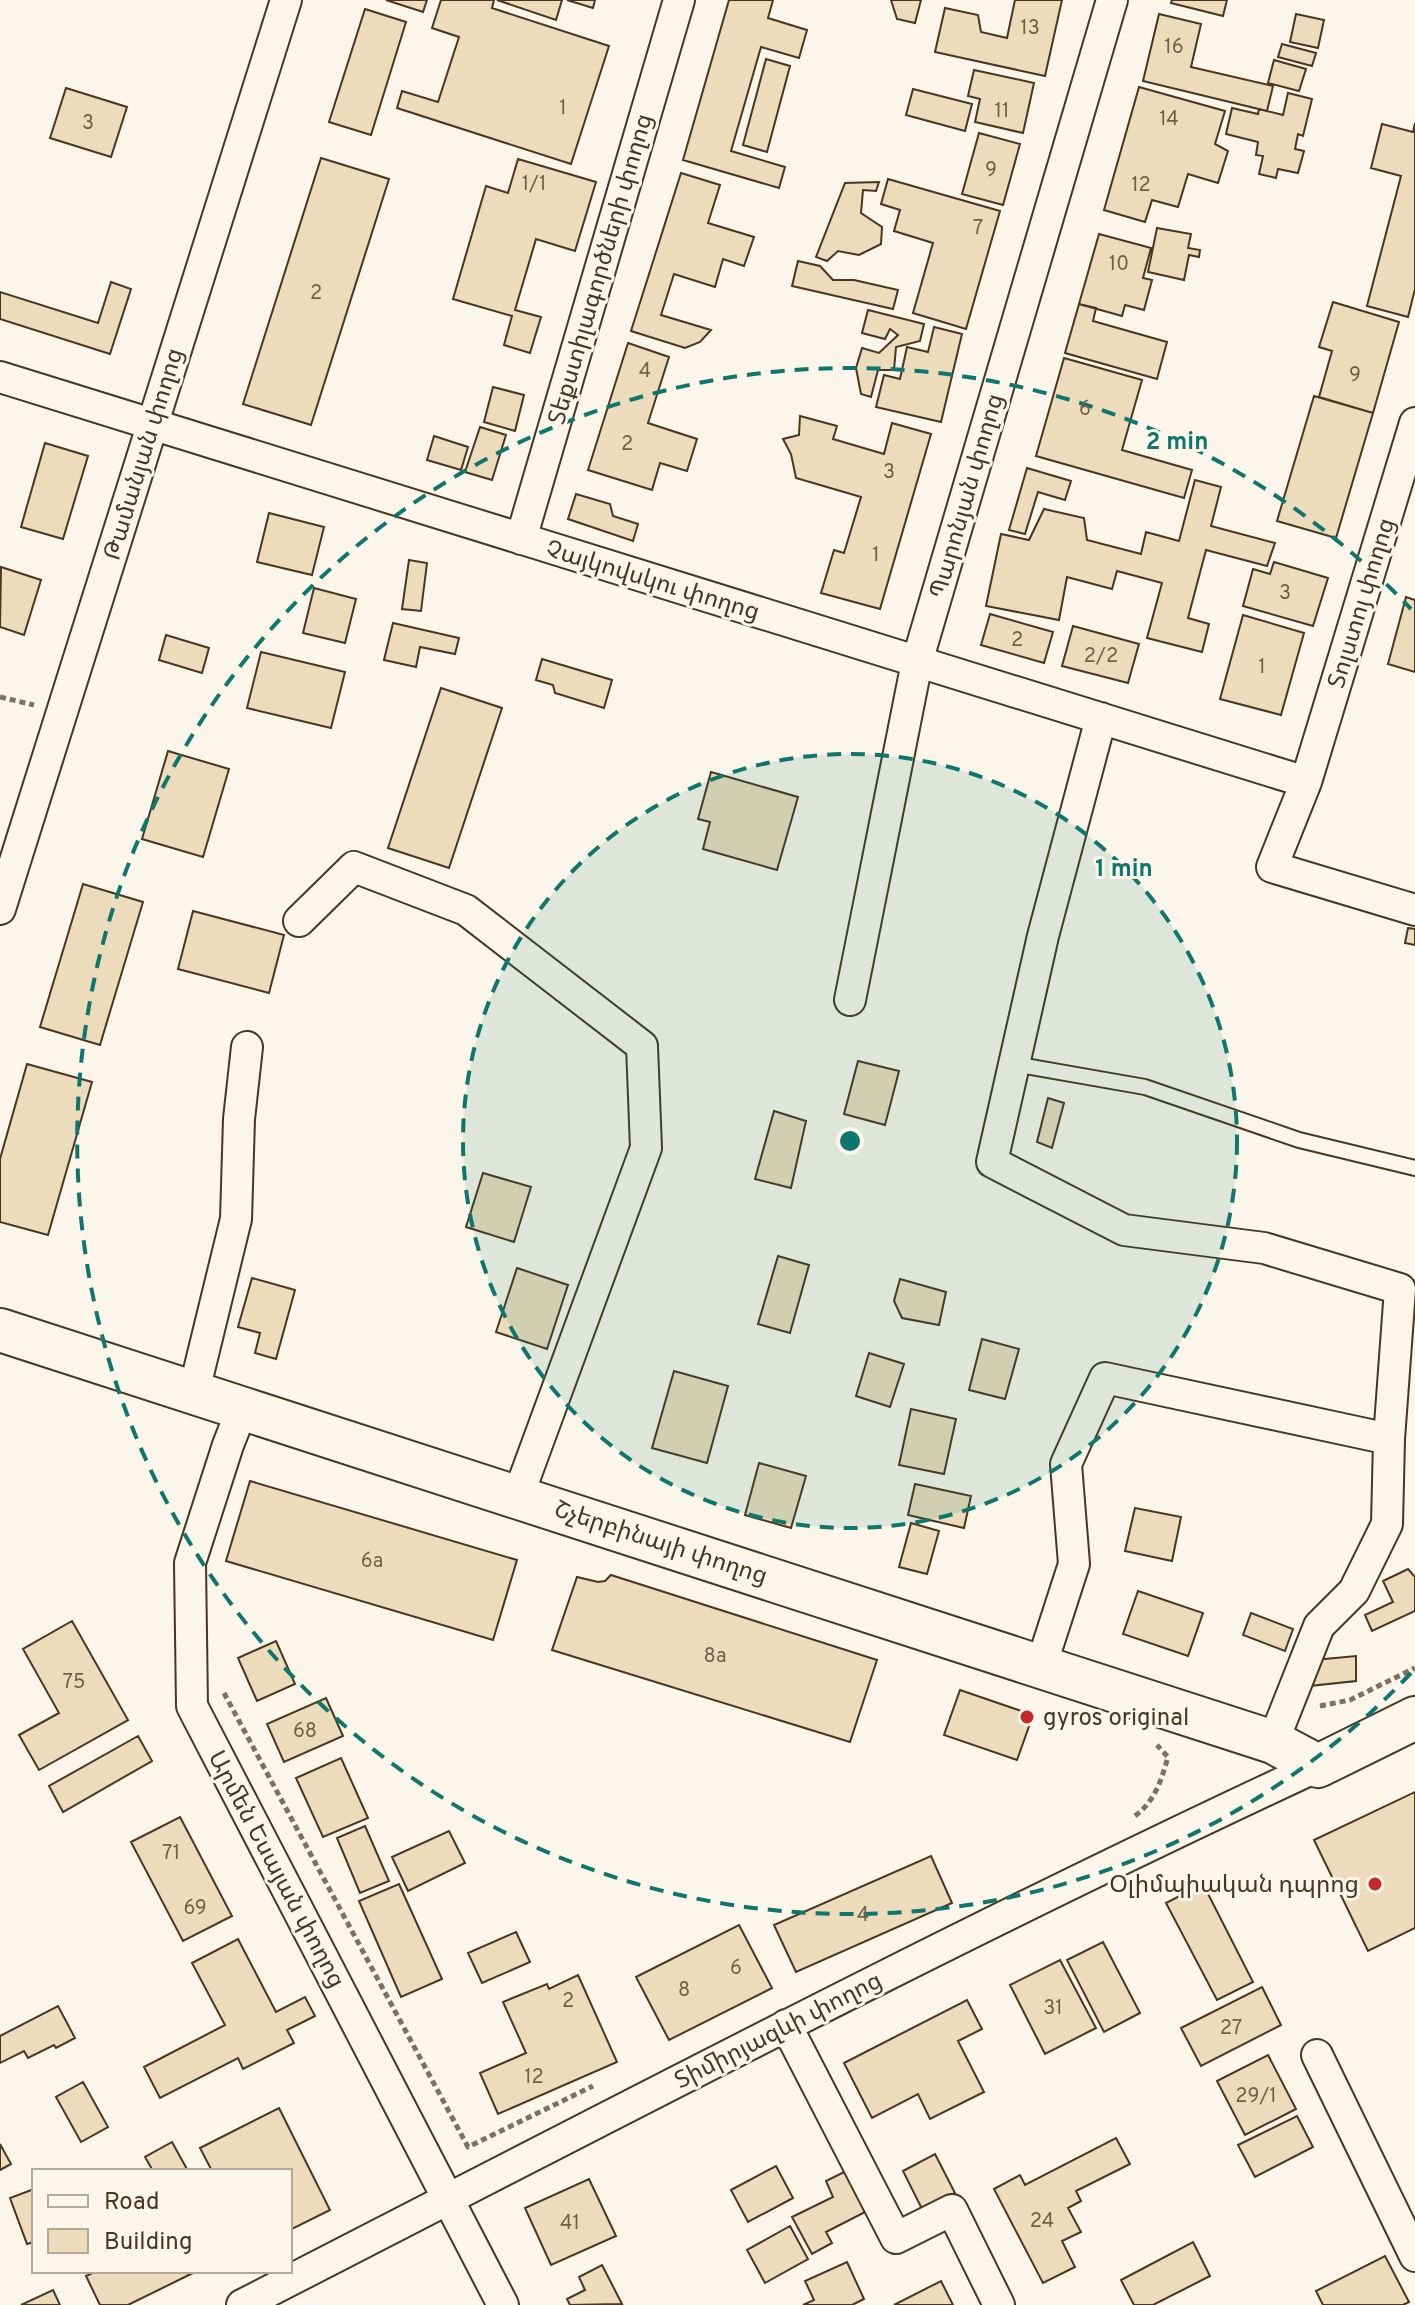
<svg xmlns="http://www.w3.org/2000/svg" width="1415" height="2305" viewBox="0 0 1415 2305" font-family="Overpass,'Noto Sans Armenian',sans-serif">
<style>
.building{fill:#ecdcbc;stroke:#4a3520;stroke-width:2}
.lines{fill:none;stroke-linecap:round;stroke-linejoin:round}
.lane-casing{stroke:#4a3520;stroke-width:18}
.street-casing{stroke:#4a3520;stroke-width:34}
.secondary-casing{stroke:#4a3520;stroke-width:46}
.path{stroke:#7f6f5c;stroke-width:5;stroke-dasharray:6 4;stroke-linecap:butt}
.lane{stroke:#fbf6e9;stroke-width:14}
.street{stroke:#fbf6e9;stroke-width:30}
.secondary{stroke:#fbf6e9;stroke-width:42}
.ring{fill:none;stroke:#0f766e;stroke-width:4;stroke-dasharray:14 10}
.poi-dot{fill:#c62828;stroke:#fbf6e9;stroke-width:3}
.labels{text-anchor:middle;stroke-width:6;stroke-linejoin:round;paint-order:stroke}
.number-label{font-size:20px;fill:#725f47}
.street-label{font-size:24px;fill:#4a3520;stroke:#fbf6e9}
.poi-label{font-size:24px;fill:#4a3520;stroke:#fbf6e9;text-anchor:start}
.centre{fill:#0f766e;stroke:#fbf6e9;stroke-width:4}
.ring-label{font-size:24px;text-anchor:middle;font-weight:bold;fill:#0f766e;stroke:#fbf6e9;stroke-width:6;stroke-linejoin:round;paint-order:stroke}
</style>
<rect width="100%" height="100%" fill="#fbf6e9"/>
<!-- building -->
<path class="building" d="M386,0H427L423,12Z
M441,0H494L492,8L609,46L571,164L397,108L402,91L438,102L459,37L432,28Z
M497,0H562L556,20Z
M567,0H595L593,8Z
M729,0H773L768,18L807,30L799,58L761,47L731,151L785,167L779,188L683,160Z
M891,0H921L915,23L897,19Z
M1015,0H1062L1045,76L935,52L945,8L978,15L981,32L1007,38Z
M1172,0H1227L1223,16L1171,3Z
M365,9L406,22L371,135L329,122Z
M1159,14L1201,24L1191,67L1273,86L1267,111L1143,81Z
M1296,14L1324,20L1318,48L1290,42Z
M1282,44L1316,53L1312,66L1278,57Z
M766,59L790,66L767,152L743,145Z
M1274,60L1306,69L1299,91L1268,83Z
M974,70L1034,83L1023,133L975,122L980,99L968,96Z
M1139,87L1225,111L1215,144L1228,151L1218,183L1188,174L1178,207L1152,200L1145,222L1104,210Z
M66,88L127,107L111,157L50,138Z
M913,89L972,104L965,131L906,115Z
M1288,93L1312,99L1303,136L1298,134L1295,149L1304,151L1298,173L1278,169L1276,178L1259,174L1263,156L1256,155L1258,142L1226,134L1232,108L1258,114L1259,109L1283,115Z
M1415,123V289L1408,317L1367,306L1401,176L1371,168L1382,124L1413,132Z
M979,133L1020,144L1003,205L962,194Z
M321,158L389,179L311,425L243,404Z
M518,159L596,182L575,251L536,239L515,310L541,317L530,353L504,345L512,316L453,299L486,186L508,193Z
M681,173L720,185L708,223L754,237L744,266L723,259L715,287L674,274L661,315L711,330L700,342L685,348L631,331Z
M888,179L1000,211L966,329L913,313L933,243L894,231L900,210L881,204Z
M879,182L876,191L863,190L861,213L882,227L881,244L859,255L838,251L827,261L816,257L845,183Z
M1157,228L1191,234L1188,248L1200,250L1199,257L1189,255L1184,280L1148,272Z
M1099,234L1151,248L1143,278L1152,280L1144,310L1125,305L1122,316L1079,304Z
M798,261L820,266L833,280H854L898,290L893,309L792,286Z
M111,282L131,289L110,354L0,319V292L98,323Z
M1333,302L1399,322L1373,413L1319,397L1332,351L1319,347Z
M1079,304L1096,308L1093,321L1167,342L1157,379L1065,353Z
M868,310L924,324L920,341L896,347L894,370H878L871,397L861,394L856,368L862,348L879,353L898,335L890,329L885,339L862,333Z
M934,327L962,334L941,422L876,407L884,375L900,379L907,347L928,352Z
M628,343L669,357L648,423L697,439L687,471L660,463L652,490L588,470Z
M1064,358L1142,380L1122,450L1192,470L1184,498L1036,456Z
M493,387L524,395L515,431L484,422Z
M1314,396L1373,413L1336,538L1277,521Z
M800,416L837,426L833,439L884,454L892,423L931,434L880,609L821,593L834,550L844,553L861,497L796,478L791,454L783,439L799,435Z
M480,427L506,435L492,480L465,472Z
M434,436L468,447L461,470L427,460Z
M45,443L88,456L63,539L21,527Z
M1027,468L1071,481L1065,500L1038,492L1025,534L1009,530Z
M1195,480L1221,487L1211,526L1275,543L1267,566L1206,550L1188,618L1209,624L1202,652L1147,638L1162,583L1117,571L1112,589L1067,577L1059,620L986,606L1001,534L1029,540L1044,509L1084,518L1087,540L1141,554L1146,532L1179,541Z
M576,494L610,504L613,516L638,524L633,541L568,519Z
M269,513L324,527L312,575L257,562Z
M409,560L427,563L421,611L402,609Z
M1274,562L1328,578L1313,626L1243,606L1253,569L1270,574Z
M1,567L41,580L24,635L0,627Z
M314,588L356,599L345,643L303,633Z
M1406,597L1415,600V672L1388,664Z
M990,614L1053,632L1044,663L981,645Z
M1243,615L1304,633L1281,715L1220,699Z
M393,623L459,638L455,654L420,647L416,667L384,660Z
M1073,626L1139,644L1128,683L1062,666Z
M166,635L209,648L202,673L159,660Z
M261,652L345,672L331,728L247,708Z
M542,659L612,680L604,708L555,693L553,685L536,680Z
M441,688L502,708L449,868L388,848Z
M168,751L229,769L203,857L142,839Z
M711,772L798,797L777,870L703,849L710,822L698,819Z
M83,884L143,902L100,1045L40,1027Z
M193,911L284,935L269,993L178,969Z
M1408,928L1415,929V945L1405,943Z
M858,1061L899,1071L885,1125L844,1114Z
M27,1064L92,1082L48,1235L0,1222V1159Z
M1048,1098L1064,1103L1052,1148L1037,1142Z
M774,1111L806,1121L791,1188L755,1179Z
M483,1173L531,1187L514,1242L466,1227Z
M778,1256L809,1265L790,1333L758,1324Z
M517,1268L568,1285L547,1349L496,1332Z
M252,1278L295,1290L276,1359L255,1353L260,1333L238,1327Z
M900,1279L946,1292L939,1325L902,1318L894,1301Z
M982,1339L1019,1349L1005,1399L969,1390Z
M869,1353L904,1364L890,1407L856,1396Z
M674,1371L728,1386L707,1463L652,1448Z
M911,1409L956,1419L944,1474L899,1465Z
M759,1463L806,1476L791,1528L745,1515Z
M250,1481L517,1560L493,1640L226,1561Z
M915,1484L971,1496L964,1528L908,1515Z
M1135,1508L1181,1517L1172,1561L1125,1551Z
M911,1523L939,1531L927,1574L899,1567Z
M1408,1569L1415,1577V1611L1372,1631L1365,1615L1393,1602L1383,1581Z
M611,1575L877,1660L850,1742L552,1650L577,1577L598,1582L605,1581Z
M1138,1591L1203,1613L1188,1656L1123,1634Z
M1251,1613L1293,1629L1285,1651L1243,1635Z
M72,1621L128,1720L39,1770L19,1735L59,1713L23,1649Z
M276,1641L295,1684L257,1701L238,1658Z
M1356,1656V1681L1309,1686L1314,1660Z
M960,1690L1033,1715L1017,1760L944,1735Z
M326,1698L343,1736L284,1762L267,1724Z
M138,1736L152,1761L63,1812L49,1786Z
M341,1758L368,1818L323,1837L296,1778Z
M1415,1792V1928L1368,1951L1314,1840Z
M180,1817L232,1916L183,1941L131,1842Z
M365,1826L389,1881L360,1893L337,1838Z
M449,1831L465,1863L408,1891L392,1857Z
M931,1856L952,1903L796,1972L774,1925Z
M399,1884L442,1979L401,1997L359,1901Z
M1203,1884L1253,1982L1217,2000L1166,1903Z
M739,1925L772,1988L669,2040L636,1977Z
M516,1932L530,1962L482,1983L468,1953Z
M238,1939L276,2012L305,1997L315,2016L287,2030L294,2043L243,2069L238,2058L160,2098L144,2067L225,2025L192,1963Z
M1103,1942L1140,2013L1104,2032L1067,1960Z
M1060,1960L1096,2028L1045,2054L1010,1985Z
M578,1975L617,2062L498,2114L480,2073L526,2053L503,2002L547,1984L549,1989Z
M1262,1987L1281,2025L1201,2066L1181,2028Z
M967,2000L982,2029L958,2041L984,2092L930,2119L918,2094L872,2118L844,2063Z
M58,2006L75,2038L56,2048L54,2045L28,2058L24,2051L0,2063V2036Z
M1268,2055L1296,2109L1245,2135L1217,2081Z
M83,2082L108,2127L81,2142L56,2097Z
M279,2108L330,2210L290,2230V2171H212L200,2148Z
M1297,2116L1313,2147L1255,2177L1238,2145Z
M1116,2138L1130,2164L1076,2191L1081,2201L1068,2208L1081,2232L1062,2241L1075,2267L1043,2283L994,2189L1020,2175L1025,2185Z
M172,2142L188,2171H153L145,2157Z
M0,2144L11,2164L0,2170Z
M935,2154L955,2193L922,2209L903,2171Z
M776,2166L793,2198L748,2222L731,2190Z
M848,2170L869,2210L826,2232L832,2243L812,2254L792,2217L833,2197L826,2181Z
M589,2179L616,2236L551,2265L525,2208Z
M34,2189V2242L27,2244L10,2198Z
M790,2226L808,2259L765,2283L747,2250Z
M1193,2242L1210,2276L1153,2305H1134L1121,2280Z
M1385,2256L1409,2302L1403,2305H1323L1316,2291Z
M847,2262L864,2299L852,2305H803L814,2300L805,2281Z
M602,2265L622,2304L570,2305L567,2299L585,2290L579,2277Z
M97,2271H197L128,2305H100L86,2276Z
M941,2281L953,2305H894Z
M53,2290L60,2305H21Z"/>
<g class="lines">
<!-- lane casing -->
<g class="lane-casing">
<path id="lane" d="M1014,1064L1145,1087L1299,1140L1415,1168"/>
</g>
<!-- street casing -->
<g class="street-casing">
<path id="street" d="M0,377L1306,782
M1415,423L1306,782L1272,867L1415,910
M521,539L679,0
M1101,718L1043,936L992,1162L1124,1230L1264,1248L1400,1289L1389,1439
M0,909L286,0
M299,921L354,867L466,910L642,1046L646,1148L518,1496
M850,1000L917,662L1112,0
M194,1391L236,1219L239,1119L247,1047
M243,1407L228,1445L190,1563L192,1706L503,2305
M1041,1666L1074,1564L1066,1464L1105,1378L1389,1439L1387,1524L1354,1591L1319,1626L1273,1742
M786,2025L896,2238L952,2210L999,2305
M1317,2055L1415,2256
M242,2305C599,2122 954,1935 1318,1766"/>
</g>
<!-- secondary casing -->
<g class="secondary-casing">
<path id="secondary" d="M0,1330L1273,1742L1318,1766L1415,1718"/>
</g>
<!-- path -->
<path class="path" d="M0,697L34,705
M224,1693L468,2147L593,2086
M1320,1706L1350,1700L1415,1668
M1135,1816C1155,1801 1161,1781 1168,1757L1157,1745"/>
<!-- lane -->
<use href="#lane" class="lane"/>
<!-- street -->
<use href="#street" class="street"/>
<!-- secondary -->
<use href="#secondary" class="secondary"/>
</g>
<!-- distance rings -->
<circle cx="850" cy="1141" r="387" fill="#0f766e" fill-opacity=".12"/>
<g class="ring">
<circle cx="850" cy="1141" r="387"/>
<path d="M1411 1673A773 773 0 1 1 1411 609"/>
</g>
<!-- markers -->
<g class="poi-dot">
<circle cx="1027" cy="1717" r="8"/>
<circle cx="1375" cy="1884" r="8"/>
</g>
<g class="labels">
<!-- number labels -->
<g class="number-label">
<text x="1030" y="34">13</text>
<text x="1174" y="53">16</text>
<text x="563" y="114">1</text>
<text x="1002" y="117">11</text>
<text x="1169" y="125">14</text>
<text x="88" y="129">3</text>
<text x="991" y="176">9</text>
<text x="534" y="190">1/1</text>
<text x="1141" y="191">12</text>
<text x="978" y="234">7</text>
<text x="1119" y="270">10</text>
<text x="316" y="299">2</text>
<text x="645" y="377">4</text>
<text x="1355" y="381">9</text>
<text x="1085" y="415">6</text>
<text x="627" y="450">2</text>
<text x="889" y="478">3</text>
<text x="876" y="561">1</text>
<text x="1285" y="599">3</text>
<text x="1017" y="646">2</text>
<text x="1101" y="662">2/2</text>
<text x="1262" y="673">1</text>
<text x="372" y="1567">6a</text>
<text x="715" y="1662">8a</text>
<text x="74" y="1688">75</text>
<text x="305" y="1737">68</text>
<text x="171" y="1859">71</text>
<text x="195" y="1914">69</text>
<text x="863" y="1921">4</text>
<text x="736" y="1974">6</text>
<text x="684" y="1996">8</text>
<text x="568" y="2007">2</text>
<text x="1053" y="2014">31</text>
<text x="1231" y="2034">27</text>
<text x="534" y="2083">12</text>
<text x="1256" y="2102">29/1</text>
<text x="1042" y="2227">24</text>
<text x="570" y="2229">41</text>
</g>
<!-- street labels -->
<g class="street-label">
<text transform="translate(600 269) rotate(-74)" y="8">Տեքստիլագործների փողոց</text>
<text transform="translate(143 454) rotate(-73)" y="8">Թամանյան փողոց</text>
<text transform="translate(966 496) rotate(-74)" y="8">Պարոնյան փողոց</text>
<text transform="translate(653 580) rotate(17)" y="8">Չայկովսկու փողոց</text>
<text transform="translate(1361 603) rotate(-73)" y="8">Տոլստոյ փողոց</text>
<text transform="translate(661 1542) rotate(18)" y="8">Շչերբինայի փողոց</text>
<text transform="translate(277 1869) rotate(62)" y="8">Արմեն Եսայան փողոց</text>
<text transform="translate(778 2030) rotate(-27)" y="8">Տիմիրյազևի փողոց</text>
</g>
<!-- poi labels -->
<g class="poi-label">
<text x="1043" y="1725">gyros original</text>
<text x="1359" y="1892" text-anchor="end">Օլիմպիական դպրոց</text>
</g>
</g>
<circle cx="850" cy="1141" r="12" class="centre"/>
<g class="ring-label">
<text x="1177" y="449">2 min</text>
<text x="1124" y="876">1 min</text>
</g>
<!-- legend -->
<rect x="32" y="2169" width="260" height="104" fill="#fbf6e9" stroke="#b4a999" stroke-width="2"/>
<rect x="48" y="2195" width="40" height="12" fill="#fbf6e9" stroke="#b4a999" stroke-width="2"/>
<text x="104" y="2209" font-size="24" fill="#4a3520">Road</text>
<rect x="48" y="2229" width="40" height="24" fill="#ecdcbc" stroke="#b4a999" stroke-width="2"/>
<text x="104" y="2249" font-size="24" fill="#4a3520">Building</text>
</svg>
